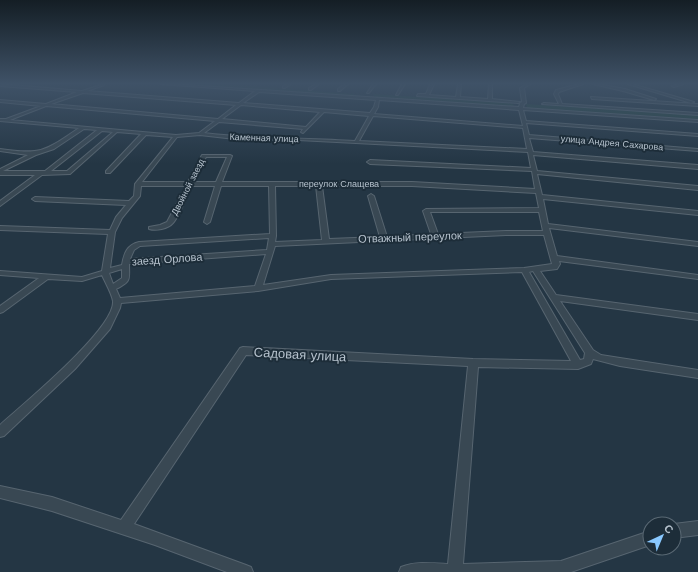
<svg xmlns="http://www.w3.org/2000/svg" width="698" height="572" viewBox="0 0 698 572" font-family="'Work Sans',sans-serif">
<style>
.green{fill:#264544}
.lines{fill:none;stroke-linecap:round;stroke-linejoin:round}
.minor-casing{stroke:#576570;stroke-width:2}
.minor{fill:#394853;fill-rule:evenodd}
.labels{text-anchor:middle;stroke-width:4;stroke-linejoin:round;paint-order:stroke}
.far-street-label{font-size:9px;fill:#b6c2cd;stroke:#1d2d39}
.street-label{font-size:11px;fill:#b6c2cd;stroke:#1d2d39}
.near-street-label{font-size:13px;fill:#b6c2cd;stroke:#1d2d39}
</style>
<rect width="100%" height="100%" fill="#243644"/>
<!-- green -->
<path class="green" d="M175,84H219L354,94L353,96Z
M374,94L512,103L515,107L376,97L373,96Z
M526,104L698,115V119L527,108Z"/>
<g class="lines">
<!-- minor casing -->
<g class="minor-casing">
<path id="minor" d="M0,84L82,91L104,84V85L87,91L239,103L255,91L161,84H170L519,107L520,103L522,102L520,88L527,84H530L524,88L526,103L524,104L523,108L698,120V122L523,110L526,121L698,134V136L526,123L529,135L698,149V151L529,138L533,152L698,165V169L533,155L537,171L698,186V190L537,174L542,195L698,211V215L543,199L548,224L698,242V246L549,228L557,256L698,275V279L559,261L560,264L557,269L540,271L556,295L698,314V320L560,301L593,350L601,355L620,358L698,370V378L620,366L593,359L591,364L578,369L478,367L463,564L561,561L650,531V545L571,572H399L401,567C416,561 433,563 448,564L468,366L246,355L134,524L246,565L251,567L253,572H227L155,545L52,511L0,498V486L52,497L121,520L240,348L243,347L473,359L571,361L522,272L331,279L258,291L121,303L120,308L110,329L75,369L4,436L0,437V425C21,406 116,328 113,301C112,294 105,282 102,275L82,281L48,279L3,312L0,313V306L39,278L0,275V271L82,277L102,271L108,234L0,230V226L110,230L116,217L126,205L35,201L32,199L35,197L129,201L134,196L135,184L173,137L146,135L110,173H106V171L141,134L117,132L70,174L42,175L0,206V201L35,175H0V169L28,155L0,151V149C42,155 45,151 79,128L0,121V119H6L41,106L0,102V100L46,104L77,92L0,86ZM259,92L376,100L374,107L370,113L243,103ZM83,93L236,105L218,119L51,104ZM379,100L519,110L523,126L374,114L378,107ZM241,105L320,112L306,127L222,119ZM46,106L215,121L199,133L176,135L10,120ZM324,112L369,116L355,141C304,138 254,139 204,133L219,122L303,129L301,132L303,133ZM373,116L523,128L527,149L359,141ZM84,129L97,130L45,171H3L36,155L54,149ZM102,131L113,132L67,171H51ZM200,135L235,139L298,140L528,152L531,168L370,160L367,162L370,164L532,171L535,189L412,182H222L232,156L230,155H202L188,182H142L177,137ZM206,157H227L216,182H193ZM141,186H186L167,222L160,225L149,227V229C156,231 168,229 173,223C179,217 187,195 192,186H215L204,222L207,224L210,222L221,186H269L270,234L139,242C127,245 124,253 122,265L110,268L115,232L122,218L140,196ZM275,186H316L322,240L275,242L276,236ZM322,186H412L536,193L539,208L426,209L423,211L431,234L387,237L374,196L371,194L368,196L380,237L329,239ZM430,212H539L543,231H506L438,234ZM506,235H544L552,264L524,268L331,275L263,285L275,246ZM269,238L267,250L130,259L134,250L140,246ZM266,254L255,286L120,298L116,289C132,281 129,279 129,264ZM122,269V278L113,284L109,273ZM533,271L585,353L584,359L580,360L529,272Z
M287,84H291L285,88H283V86Z
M316,84H319L311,90H309V88Z
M345,84H348L340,91H338V89Z
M373,84H376L369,93H367Z
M402,84H405L398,95H396Z
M430,84H434L429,95L456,97L458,84H461L460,97L488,99L489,84H492V99L520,102L518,103L417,96L418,94H426Z
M579,84H583L559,92L558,94L562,104L698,113V115L542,104L544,103L559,104L554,94L556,90Z
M593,84H597L625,89L656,99L654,100L623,91Z
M628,84H632L694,102L691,103Z
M679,84H683L674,87L672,86Z
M591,97L698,104V106L592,99Z
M698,521V535L674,538V524Z"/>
</g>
<!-- minor -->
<use href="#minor" class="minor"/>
</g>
<!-- sky -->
<linearGradient id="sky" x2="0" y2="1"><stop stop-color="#141e25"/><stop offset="0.51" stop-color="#3f5267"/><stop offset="1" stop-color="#3f5267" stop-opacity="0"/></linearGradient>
<rect width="698" height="164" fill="url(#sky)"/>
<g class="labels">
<!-- far-street labels -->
<g class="far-street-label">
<text transform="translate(264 138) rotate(2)" y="3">Каменная улица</text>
<text transform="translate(612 143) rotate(5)" y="3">улица Андрея Сахарова</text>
<text x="339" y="187">переулок Слащева</text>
<text transform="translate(188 187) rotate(-63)" y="3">Двойной заезд</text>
</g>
<!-- street labels -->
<g class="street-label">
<text transform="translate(410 237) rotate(-2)" y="4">Отважный переулок</text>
<text transform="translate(167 259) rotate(-4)" y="4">заезд Орлова</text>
</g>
<!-- near-street labels -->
<g class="near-street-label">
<text transform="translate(300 354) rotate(3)" y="5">Садовая улица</text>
</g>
</g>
<!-- north arrow -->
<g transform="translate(662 536) rotate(44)"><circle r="19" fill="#1d2d39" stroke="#5a6974"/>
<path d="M0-3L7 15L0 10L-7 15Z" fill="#89c8ff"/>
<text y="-6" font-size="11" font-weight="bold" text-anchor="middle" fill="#b6c2cd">С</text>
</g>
</svg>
